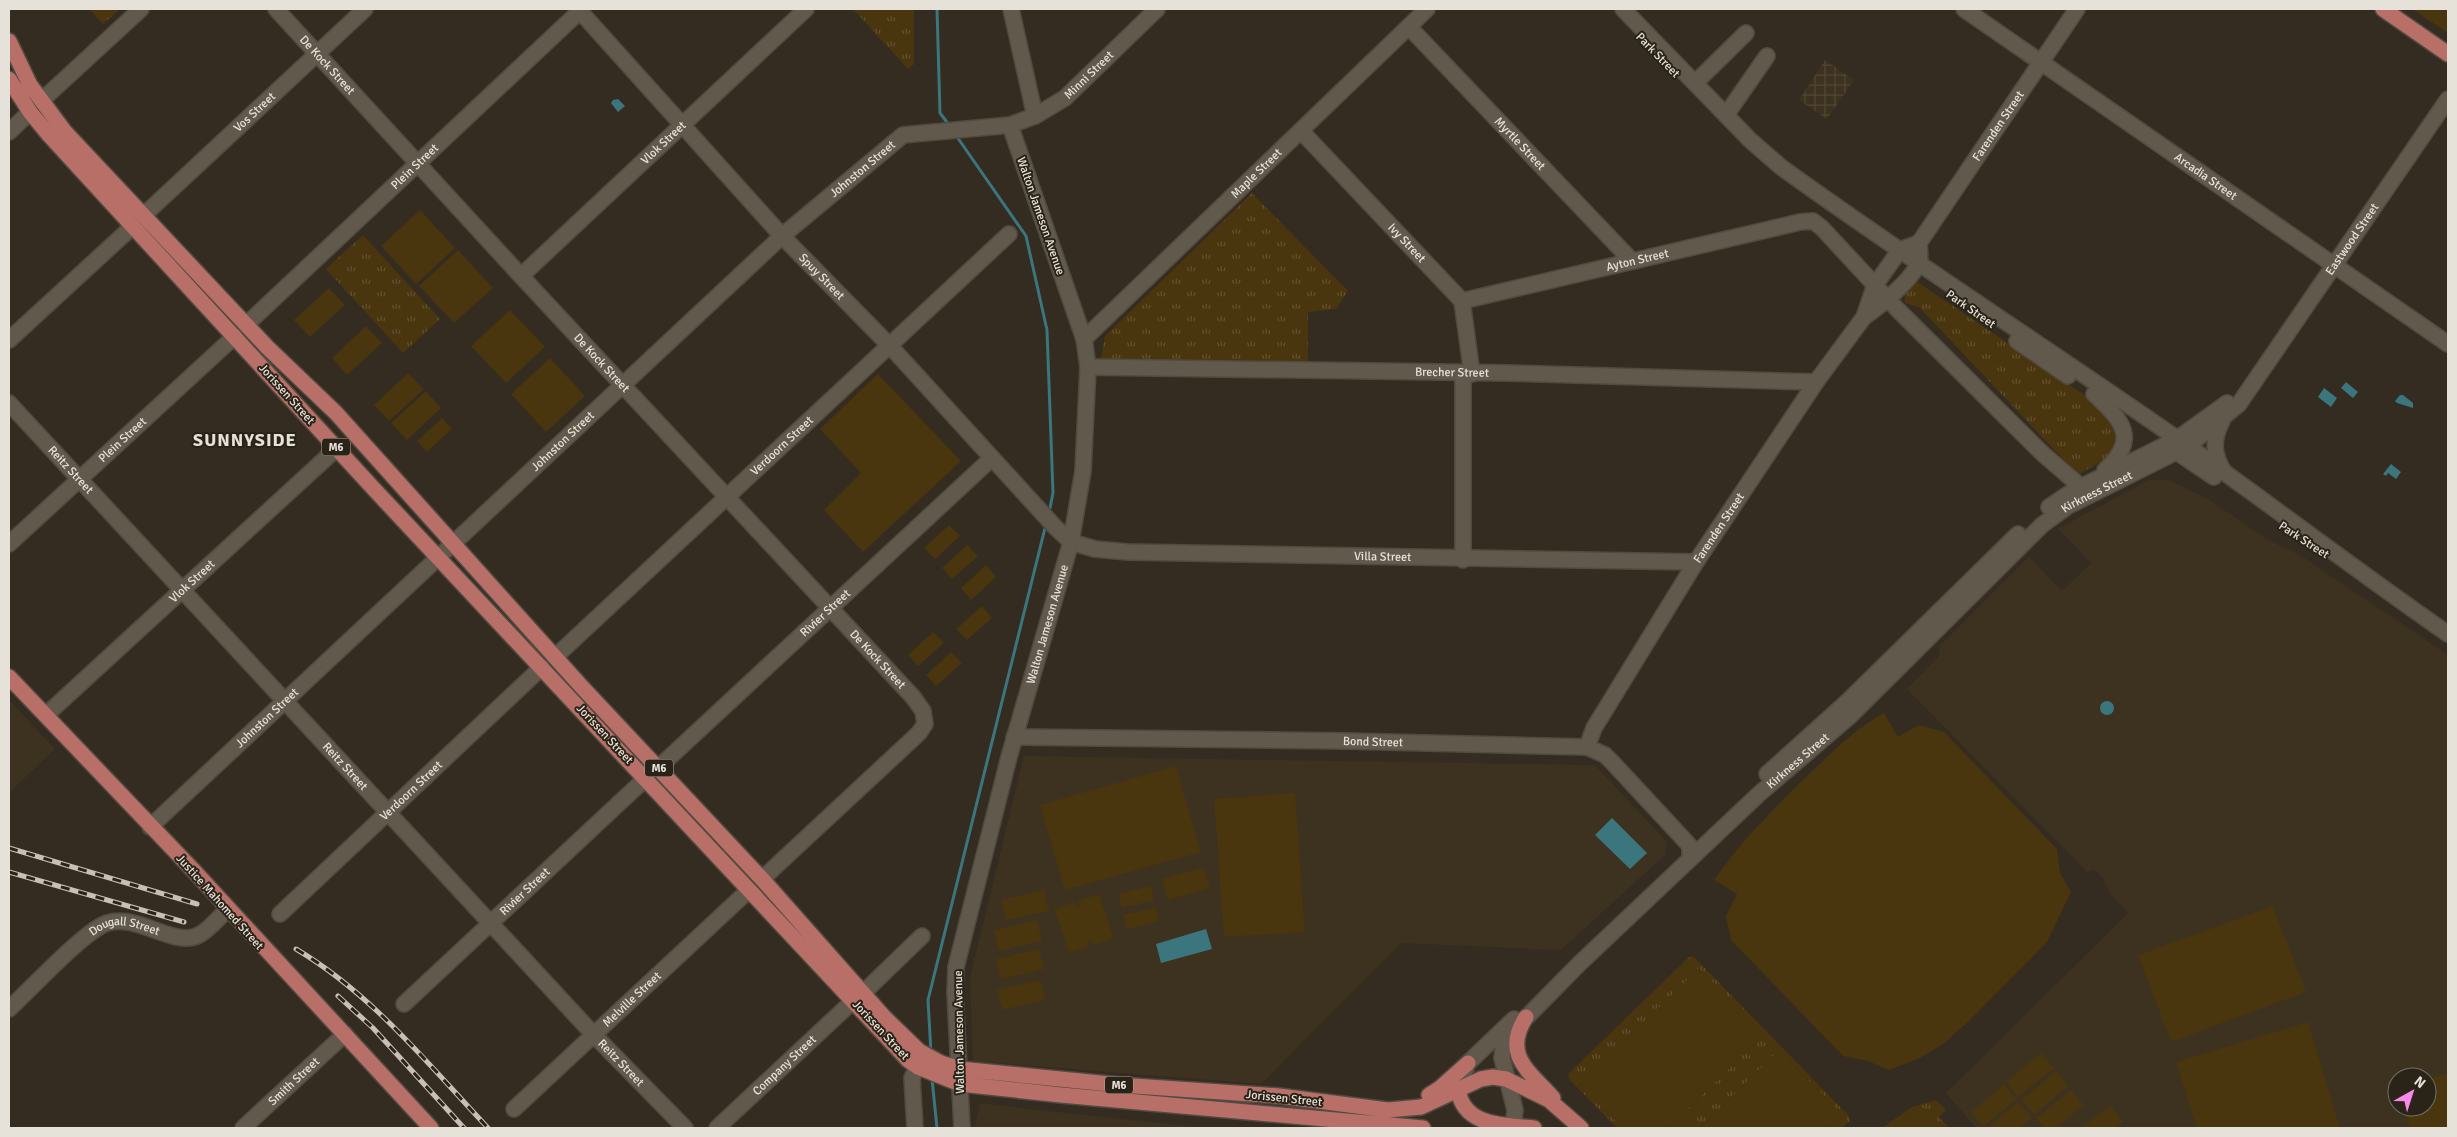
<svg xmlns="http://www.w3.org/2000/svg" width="2457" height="1137" viewBox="0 0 2457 1137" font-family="Signika,sans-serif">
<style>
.built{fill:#3d3220;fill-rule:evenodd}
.industrial{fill:url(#industrial-grid)}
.grass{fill:url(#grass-tufts)}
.garden{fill:#49350e}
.water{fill:#3b757e}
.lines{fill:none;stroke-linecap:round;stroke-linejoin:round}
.stream{stroke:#3b757e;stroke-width:3}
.minor-casing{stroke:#504a3f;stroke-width:18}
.major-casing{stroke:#504a3f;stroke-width:18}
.minor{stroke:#61594c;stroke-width:15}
.major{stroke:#b86f68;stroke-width:15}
.rail-casing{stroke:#c6c0b8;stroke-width:5}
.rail{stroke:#2a2317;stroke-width:3;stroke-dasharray:9;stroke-linecap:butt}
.labels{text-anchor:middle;stroke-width:4;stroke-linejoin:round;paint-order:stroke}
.shield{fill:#2a2317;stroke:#aea89f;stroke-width:1}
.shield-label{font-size:11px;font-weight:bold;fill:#e6e1d9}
.street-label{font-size:12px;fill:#e6e1d9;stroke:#2a2317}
.district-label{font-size:18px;font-weight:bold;letter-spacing:1px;fill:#e6e1d9;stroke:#2a2317}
</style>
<defs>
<pattern id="industrial-grid" width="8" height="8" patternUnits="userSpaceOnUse" patternTransform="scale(1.25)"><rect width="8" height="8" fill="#3d3220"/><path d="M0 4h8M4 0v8" fill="none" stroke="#504635"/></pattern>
<pattern id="grass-tufts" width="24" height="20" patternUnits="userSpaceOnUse" patternTransform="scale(1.25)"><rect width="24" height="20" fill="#49350e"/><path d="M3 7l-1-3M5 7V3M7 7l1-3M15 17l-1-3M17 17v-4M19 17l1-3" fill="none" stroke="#635230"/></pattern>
</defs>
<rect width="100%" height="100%" fill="#342c20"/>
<!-- built -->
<path class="built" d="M2149,480H2169L2208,499L2265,538L2301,556L2448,655V1128H1976L1946,1093L2128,913L2111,895L2102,877L2094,869L2087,872L1907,689L1940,655L1939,647L2029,557L2062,591L2091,563L2058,529ZM2397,1077H2427V1107H2397Z
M9,700L55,749L9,793Z
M1024,756L1595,765L1667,842L1665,855L1561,950L1401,943L1261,1084L973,1061L970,977Z
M980,1103L994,1105L1205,1128H975Z"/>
<!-- industrial -->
<path class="industrial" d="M1825,60L1854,80L1827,119L1799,100Z"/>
<!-- grass -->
<path class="grass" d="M89,9H120L103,24Z
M853,9H914V64L908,69Z
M2412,9H2448V33Z
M1252,193L1348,291L1336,309L1308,312V365L1101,359L1105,336Z
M363,235L440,319L403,353L326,269Z
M1916,281L2099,405L2109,417L2119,439L2109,457L2078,475L1919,307L1905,303V292Z
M1693,956L1849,1116L1850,1121L1842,1128H1829L1842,1115L1779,1051L1700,1128H1668L1764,1034L1580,1084L1623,1128H1617L1570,1080L1568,1074L1688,958Z
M1936,1100L1946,1110L1939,1117L1949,1128H1943L1920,1105L1896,1128H1882L1912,1107Z"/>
<!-- garden -->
<path class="garden" d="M420,210L455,248L416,284L381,246Z
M458,250L493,288L454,323L419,286Z
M329,288L345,305L310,337L294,320Z
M510,310L545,347L506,383L471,346Z
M366,326L382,343L347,375L332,358Z
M550,358L585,396L546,432L511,394Z
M408,373L424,389L389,421L374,405Z
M878,374L961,461L863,552L824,510L861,473L820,429Z
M426,391L441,408L407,440L391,423Z
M442,418L452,429L427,452L417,441Z
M949,525L960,536L935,559L924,548Z
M967,545L978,556L952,579L942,568Z
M986,565L996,577L971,600L961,588Z
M982,606L992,618L967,640L956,629Z
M933,632L944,643L918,666L908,655Z
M951,652L962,663L936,686L926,675Z
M1884,713L1898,737L1919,725L1944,732L2057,849L2060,873L2071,892L2047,942L1970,1020L1942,1045L1918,1059L1889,1070L1868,1061L1843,1056L1731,940L1726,916L1737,894L1714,880C1741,841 1775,807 1809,774C1832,752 1856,728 1884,713Z
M1176,766L1201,852L1065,890L1040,805Z
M1295,793L1305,932L1224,937L1214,799Z
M1204,867L1210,888L1168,900L1162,879Z
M1151,886L1154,900L1122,908L1118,894Z
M1044,890L1049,911L1006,920L1001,900Z
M1099,894L1114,938L1093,945L1092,940L1088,941L1089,946L1069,952L1054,909L1074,902L1077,908L1080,906L1078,901Z
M2273,906L2306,992L2171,1042L2138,955Z
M1156,907L1159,921L1127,929L1123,915Z
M1037,920L1042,941L999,951L994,930Z
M1039,949L1044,969L1001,979L996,959Z
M1699,968L1764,1034L1668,1128H1623L1580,1085Z
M1040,980L1045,1000L1002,1010L997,990Z
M2308,1022L2340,1128H2197L2176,1062Z
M1779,1050L1843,1115L1829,1128H1700Z
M2041,1053L2054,1068L2018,1097L2006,1082Z
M2056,1071L2068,1086L2034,1115L2021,1100Z
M2448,1073V1128H2410L2404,1107H2427V1079Z
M2004,1084L2017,1099L1983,1127L1971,1112Z
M2071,1090L2084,1105L2056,1128H2045L2036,1118Z
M2018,1102L2032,1118L2019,1128H1987Z
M1920,1105L1943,1128H1896Z
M2110,1105L2123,1122L2114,1128H2081Z"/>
<!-- water -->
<path class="water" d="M618,99L625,106L618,112L611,103L613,100Z
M2346,382L2358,392L2353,398L2341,388Z
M2324,388L2337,398L2331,407L2318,397Z
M2400,395H2403L2413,403V408L2397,403L2395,401Z
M2391,464L2401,472L2396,479L2388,473L2386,476L2383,474Z
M2100 708a7 7 0 1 1 14 0a7 7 0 1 1-14 0Z
M1612,818L1647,853L1630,869L1595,835Z
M1206,929L1212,949L1161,963L1156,944Z"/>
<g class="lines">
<!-- stream -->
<path class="stream" d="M937,9L940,113L949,125
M955,134L1026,236L1047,330L1053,493L1049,513
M931,1053L928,1000L1046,524
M932,1079L937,1128"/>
<!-- minor casing -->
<g class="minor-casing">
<g id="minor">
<path id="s1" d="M276,9L521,276L913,697L923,711L925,724L919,733L762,879"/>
<path id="s2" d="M578,9L782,236L890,346L1055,527L1071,542L1095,549L1128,552L1696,562"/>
<path d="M1011,9L1035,116"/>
<path d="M1623,9L1750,140L1781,167C1911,261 2047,348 2179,440C2270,504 2357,571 2448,634"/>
<path id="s3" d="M1964,9L2448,344"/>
<path id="s4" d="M1409,27L1631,260"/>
<path d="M1695,83L1746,33"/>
<path d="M41,101L141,9"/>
<path d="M1726,115L1767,56"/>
<path id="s5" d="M1301,131L1462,301L1472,374"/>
<path d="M9,132L30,112"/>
<path id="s6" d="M144,215L365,9"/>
<path id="s7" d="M521,276L806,9"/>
<path id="s8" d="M1462,301L1800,222L1813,221L1822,228L1898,310L2043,454L2087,492"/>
<path id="s9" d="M1864,317C1879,307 1913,279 1919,262C1921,257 1919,248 1919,243L2077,9"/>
<path id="s10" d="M247,324L582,9"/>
<path id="s11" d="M1084,339L1427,9"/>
<path d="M9,340L133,226"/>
<path d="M2017,341L2068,376"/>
<path id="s12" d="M1088,367L1506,373L1816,382"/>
<path d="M1463,374V560"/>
<path d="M2094,394C2122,420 2140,439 2105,470"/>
<path id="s13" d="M9,403L594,1035L685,1128"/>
<path d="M2222,421C2212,440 2213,454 2224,472"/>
<path d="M2171,448L2214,477"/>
<path d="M2049,507L2073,491L2177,439L2227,403"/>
<path id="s14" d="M9,544L235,336"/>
<path id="s15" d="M555,657L1009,234"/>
<path id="s16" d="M46,715L337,448"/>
<path id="s17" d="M1014,737L1346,741L1587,747L1605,755L1612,762L1690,846V858"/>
<path id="s18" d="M1587,747L1594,728L1696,562L1816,382L1864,317L1875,285L1900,250L1919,243"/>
<path id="s19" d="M658,768L992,458"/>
<path d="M1767,774L1848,701L2018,534"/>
<path id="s20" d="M150,827L782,236L903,135L1010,125L1035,116L1065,98L1157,9"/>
<path id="s21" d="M280,914L542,667"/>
<path d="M863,993L922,936"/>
<path id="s22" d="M404,1004L646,778"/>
<path id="s23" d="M9,1009C30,990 84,931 107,923C137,913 174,948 199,935C210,929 219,917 228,909"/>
<path d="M1458,1089L1468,1063L1514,1019"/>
<path id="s24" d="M514,1109L749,890"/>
<path id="s25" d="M243,1128L345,1034"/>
<path id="s26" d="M717,1128L853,1001"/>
<path d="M915,1128L912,1078L917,1067"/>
<path id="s27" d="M962,1128L955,992L956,967L1009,757L1071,542L1083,471L1088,367L1084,339L1010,125"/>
<path id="s28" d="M1513,1128L1515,1110L1502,1058L1503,1049L1513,1031L1579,964L1759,794L1850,716L2042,525L2068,506L2188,446L2239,404L2448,99"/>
</g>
</g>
<!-- major casing -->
<g class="major-casing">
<path id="major" d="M2383,9L2448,54
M9,41L30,85L65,132L267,347L336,413L581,686L762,879L884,1017L919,1051L941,1063L960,1069L1120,1085L1279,1096L1388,1110L1421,1107L1481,1079L1493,1077L1506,1079L1549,1100L1581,1128
M9,79L30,112L49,135L373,488L908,1060L918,1067L960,1084L1061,1095L1423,1128
M9,677L194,871L431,1128
M1526,1017C1502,1055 1529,1071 1553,1098
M1458,1089C1463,1127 1505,1125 1534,1128
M1429,1095L1440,1088L1468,1063"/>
</g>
<!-- minor -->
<use href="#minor" class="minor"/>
<!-- major -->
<use href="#major" class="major"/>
<!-- rail casing -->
<g class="rail-casing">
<path id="rail" d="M9,848L197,904
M9,872L184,922
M296,949C372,994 428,1064 488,1128
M338,996L373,1028L464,1128"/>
</g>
<!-- rail -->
<use href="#rail" class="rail"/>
</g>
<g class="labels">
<!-- shield labels -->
<g class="shield">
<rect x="322" y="438.5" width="28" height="17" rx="4"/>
<rect x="645" y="759.5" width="28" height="17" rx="4"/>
<rect x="1105" y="1076.5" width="28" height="17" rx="4"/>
</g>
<g class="shield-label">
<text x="336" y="451">M6</text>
<text x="659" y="772">M6</text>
<text x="1119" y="1089">M6</text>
</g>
<!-- street labels -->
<g class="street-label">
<text transform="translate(1658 55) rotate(46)" y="4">Park Street</text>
<text dy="4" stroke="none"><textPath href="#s1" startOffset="76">De Kock Street</textPath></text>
<text dy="4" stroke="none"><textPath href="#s20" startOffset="1225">Minni Street</textPath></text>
<text dy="4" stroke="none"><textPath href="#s6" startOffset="151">Vos Street</textPath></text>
<text dy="4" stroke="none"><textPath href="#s9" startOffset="239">Farenden Street</textPath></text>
<text dy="4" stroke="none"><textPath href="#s7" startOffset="195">Vlok Street</textPath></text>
<text dy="4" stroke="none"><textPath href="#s4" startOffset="161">Myrtle Street</textPath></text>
<text dy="4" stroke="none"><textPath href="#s10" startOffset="230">Plein Street</textPath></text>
<text dy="4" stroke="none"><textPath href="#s20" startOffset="970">Johnston Street</textPath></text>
<text dy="4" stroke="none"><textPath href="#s11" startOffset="239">Maple Street</textPath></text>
<text dy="4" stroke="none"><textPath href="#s3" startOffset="294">Arcadia Street</textPath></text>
<text transform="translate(1041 216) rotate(71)" y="4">Walton Jameson Avenue</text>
<text dy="4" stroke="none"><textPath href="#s28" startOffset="1266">Eastwood Street</textPath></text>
<text dy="4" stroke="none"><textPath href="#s5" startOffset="154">Ivy Street</textPath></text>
<text dy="4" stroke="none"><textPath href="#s8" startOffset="180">Ayton Street</textPath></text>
<text dy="4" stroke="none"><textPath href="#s2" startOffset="362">Spuy Street</textPath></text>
<text transform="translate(1971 309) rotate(35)" y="4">Park Street</text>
<text dy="4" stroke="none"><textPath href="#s1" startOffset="481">De Kock Street</textPath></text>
<text dy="4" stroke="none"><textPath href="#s12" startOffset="364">Brecher Street</textPath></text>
<text transform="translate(287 394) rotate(48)" y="4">Jorissen Street</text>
<text dy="4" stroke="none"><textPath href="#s14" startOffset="154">Plein Street</textPath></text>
<text dy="4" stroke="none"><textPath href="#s20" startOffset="565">Johnston Street</textPath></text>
<text dy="4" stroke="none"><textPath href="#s15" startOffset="310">Verdoorn Street</textPath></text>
<text dy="4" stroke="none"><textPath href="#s13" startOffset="91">Reitz Street</textPath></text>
<text dy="4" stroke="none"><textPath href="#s28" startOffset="898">Kirkness Street</textPath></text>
<text dy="4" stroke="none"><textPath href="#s18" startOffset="256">Farenden Street</textPath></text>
<text transform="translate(2304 540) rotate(33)" y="4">Park Street</text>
<text dy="4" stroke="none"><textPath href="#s2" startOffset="1039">Villa Street</textPath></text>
<text dy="4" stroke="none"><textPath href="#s16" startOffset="198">Vlok Street</textPath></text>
<text dy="4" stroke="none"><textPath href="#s19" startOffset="228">Rivier Street</textPath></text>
<text dy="4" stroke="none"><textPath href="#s27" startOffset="516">Walton Jameson Avenue</textPath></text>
<text dy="4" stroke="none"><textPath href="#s1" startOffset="886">De Kock Street</textPath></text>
<text dy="4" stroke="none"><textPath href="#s20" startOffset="160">Johnston Street</textPath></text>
<text transform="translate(605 734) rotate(47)" y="4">Jorissen Street</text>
<text dy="4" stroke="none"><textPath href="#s17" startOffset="359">Bond Street</textPath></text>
<text dy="4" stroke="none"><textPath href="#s28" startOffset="494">Kirkness Street</textPath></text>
<text dy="4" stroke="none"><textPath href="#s13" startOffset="495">Reitz Street</textPath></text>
<text dy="4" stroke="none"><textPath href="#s21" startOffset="180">Verdoorn Street</textPath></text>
<text dy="4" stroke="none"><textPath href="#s22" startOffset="165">Rivier Street</textPath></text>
<text transform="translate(220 902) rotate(48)" y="4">Justice Mahomed Street</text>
<text dy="4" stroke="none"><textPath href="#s23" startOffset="148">Dougall Street</textPath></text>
<text dy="4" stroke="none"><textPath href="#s24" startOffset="161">Melville Street</textPath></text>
<text transform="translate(881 1030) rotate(47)" y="4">Jorissen Street</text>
<text transform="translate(959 1032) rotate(-91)" y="4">Walton Jameson Avenue</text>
<text dy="4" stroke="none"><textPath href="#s13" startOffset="900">Reitz Street</textPath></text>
<text dy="4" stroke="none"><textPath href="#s26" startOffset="92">Company Street</textPath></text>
<text dy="4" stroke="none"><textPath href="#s25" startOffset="69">Smith Street</textPath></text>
<text transform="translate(1284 1098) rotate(6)" y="4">Jorissen Street</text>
</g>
<!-- district labels -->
<g class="district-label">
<text x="245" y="446">SUNNYSIDE</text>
</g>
</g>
<!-- border -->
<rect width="2457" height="1137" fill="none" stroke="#e6e1d9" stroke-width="20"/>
<!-- north arrow -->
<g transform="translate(2412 1092) rotate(39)"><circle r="24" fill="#2a2317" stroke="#756f65"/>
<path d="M0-4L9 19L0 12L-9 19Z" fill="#f888ea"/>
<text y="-8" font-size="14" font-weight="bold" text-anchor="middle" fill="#e6e1d9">N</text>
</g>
</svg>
